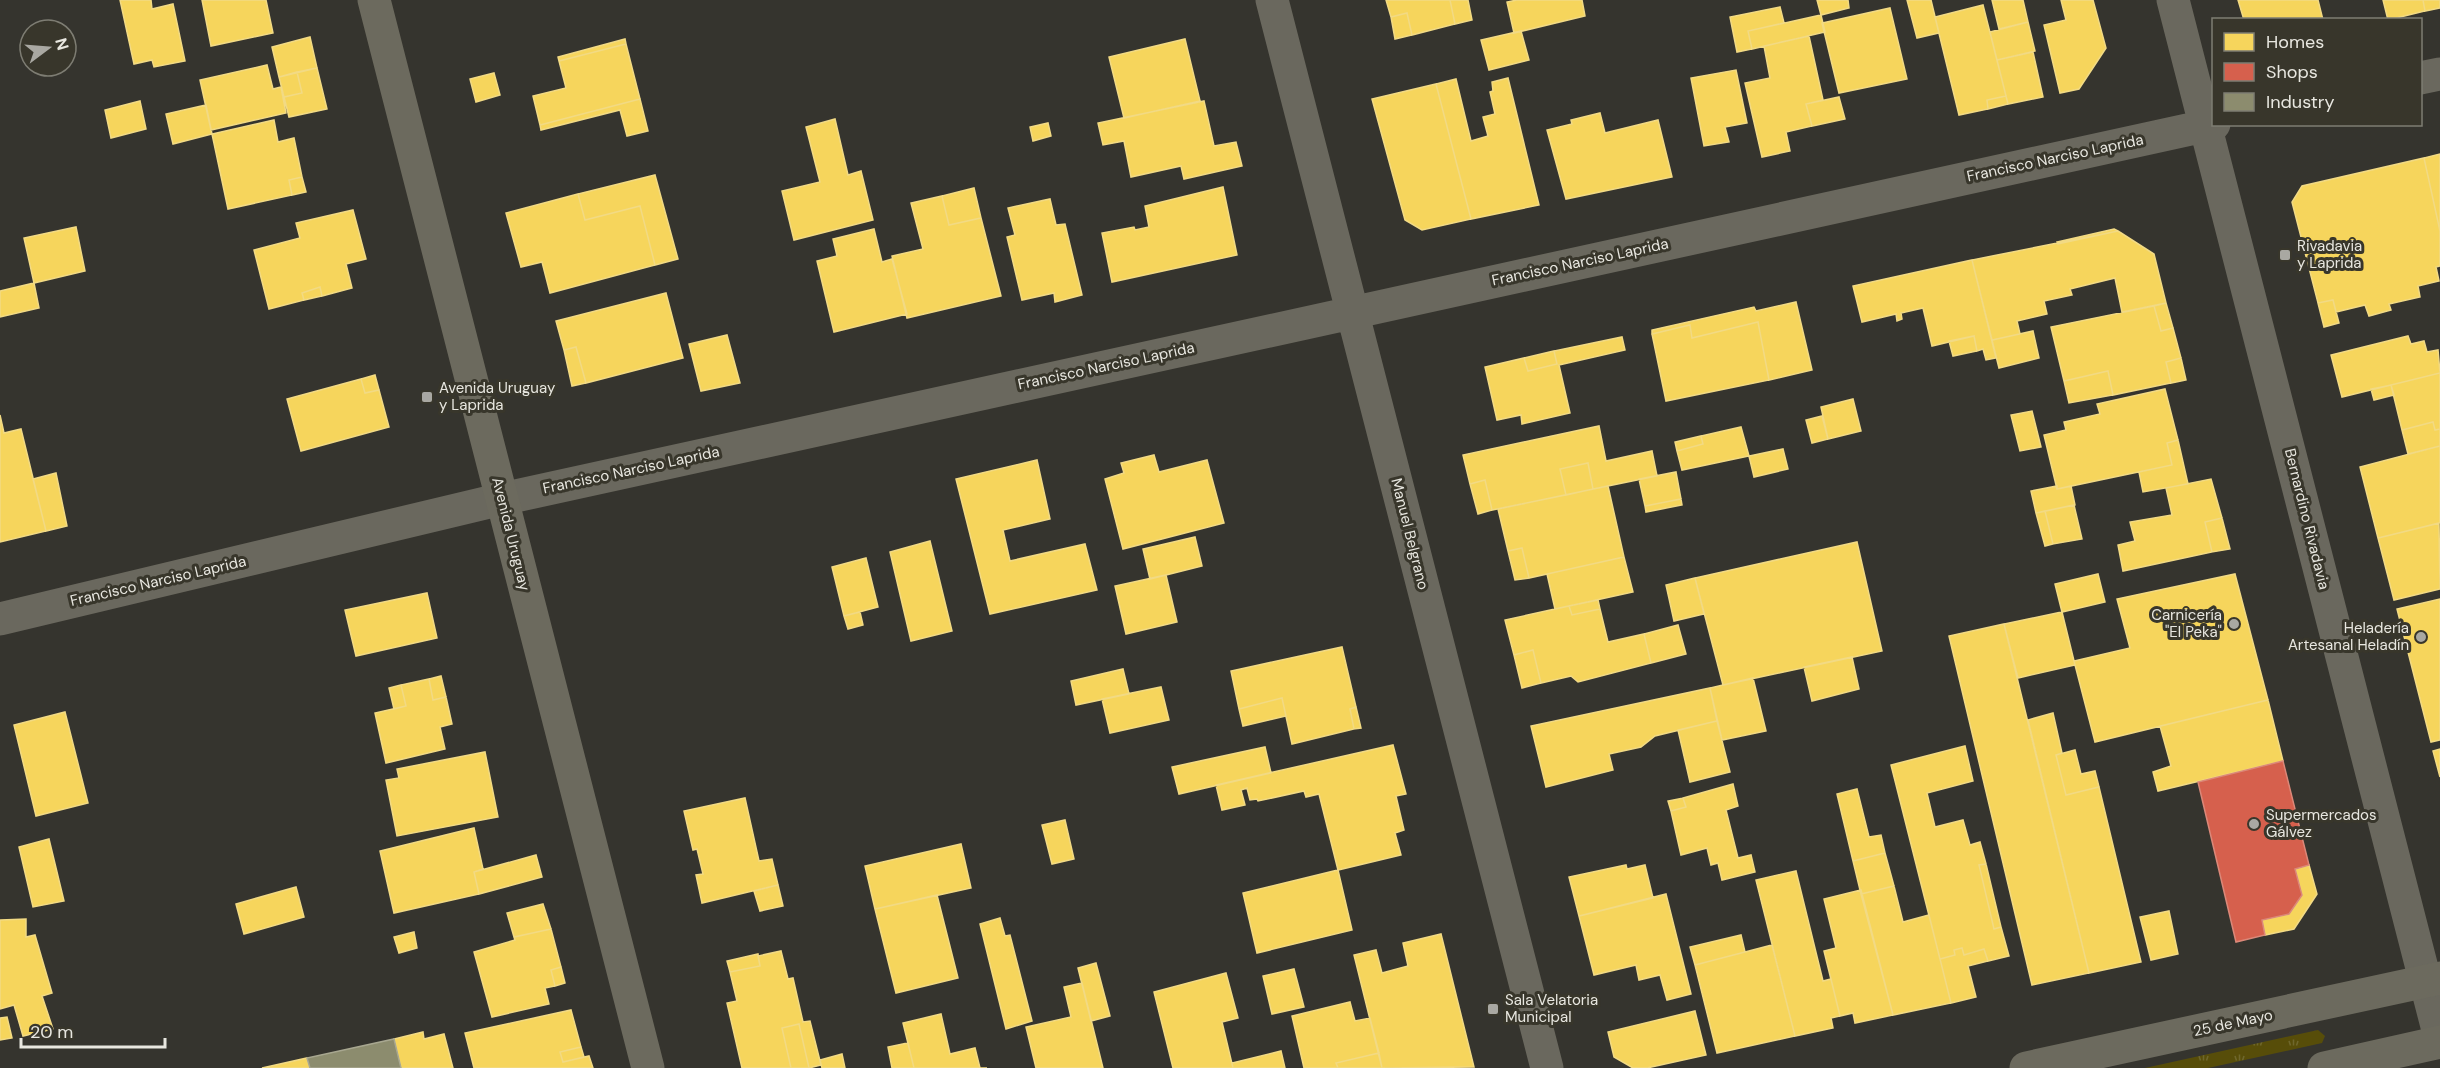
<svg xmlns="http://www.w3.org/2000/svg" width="2440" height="1068" viewBox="0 0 2440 1068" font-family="'DM Sans',sans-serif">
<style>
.grass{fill:url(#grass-tufts)}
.homes{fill:#f6d55c;stroke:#f2da84;stroke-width:1.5}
.shops{fill:#d6604d;stroke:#db8879;stroke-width:1.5}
.industry{fill:#8c8c6e;stroke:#a8a790;stroke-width:1.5}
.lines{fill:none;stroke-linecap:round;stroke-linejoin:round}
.street{stroke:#6a685e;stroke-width:33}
.secondary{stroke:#6c6a5e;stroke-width:33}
.poi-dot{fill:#a9a8a2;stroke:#38362b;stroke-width:2}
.labels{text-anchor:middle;stroke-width:6;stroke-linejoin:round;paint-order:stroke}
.street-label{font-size:15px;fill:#e8e7e0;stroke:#38362b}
.poi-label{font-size:15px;fill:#e8e7e0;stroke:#38362b;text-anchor:start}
</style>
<defs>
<pattern id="grass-tufts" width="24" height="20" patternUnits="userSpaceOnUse" patternTransform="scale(1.5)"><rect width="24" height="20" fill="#574d09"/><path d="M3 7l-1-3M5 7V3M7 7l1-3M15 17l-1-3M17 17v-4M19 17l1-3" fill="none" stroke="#6f672d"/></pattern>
</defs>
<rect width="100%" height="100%" fill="#35342e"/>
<!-- grass -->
<path class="grass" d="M2318,1030L2325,1036L2322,1043L2208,1068H2145Z"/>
<!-- homes -->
<path class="homes" d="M120,0H151L152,9L173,4L185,61L154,67L152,60L134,64Z
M202,0H266L273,33L211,46Z
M1386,0H1450L1455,24L1412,35L1407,13L1391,17Z
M1450,0H1468L1472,20L1455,24Z
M1517,0H1582L1585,16L1514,33L1507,2Z
M1817,0H1848L1849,8L1821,15Z
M1907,0H1931L1939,33L1917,38Z
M1992,0H2023L2028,22L1999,29Z
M2061,0H2093L2106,48L2079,89L2060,93L2044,25L2066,20Z
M2238,0H2318L2323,20H2244Z
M2383,0H2423L2425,11L2388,20Z
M2423,0H2440V8L2425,11Z
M1983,5L2006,96L1987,100L1988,109L1959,115L1935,17Z
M1780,7L1784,23L1748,31L1752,49L1737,52L1730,17Z
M1890,8L1907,79L1839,93L1822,23Z
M1407,13L1412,35L1395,39L1391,17Z
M1821,15L1825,32L1752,49L1748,31Z
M2028,22L2035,51L1997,60L1990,32Z
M1521,31L1529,60L1489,70L1481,40Z
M1809,36L1823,100L1806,104L1812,126L1786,132L1790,151L1762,157L1745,83L1770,78L1764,46Z
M310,37L317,68L279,77L272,47Z
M625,39L626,44L559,61L558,57Z
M1185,39L1200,101L1124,118L1109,57Z
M626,44L640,99L540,125L533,96L566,88L559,61Z
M2033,52L2043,97L2008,104L1997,60Z
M267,65L273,89L281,87L286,113L211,130L200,80Z
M317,68L327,109L289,117L284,97L302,93L297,72Z
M1736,70L1747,123L1725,127L1729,142L1704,146L1691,78Z
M297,72L302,93L284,97L279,77Z
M494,73L500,95L476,102L470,79Z
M1508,78L1539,205L1471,219L1436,84L1456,79L1471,141L1488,136L1483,117L1495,114L1490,92L1493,91L1492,82Z
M1436,84L1471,219L1422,230L1405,220L1372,99Z
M2006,96L2008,104L1988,109L1987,100Z
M1839,97L1845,119L1812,126L1806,104Z
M640,99L648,131L627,136L620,110L541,130L540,125Z
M140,101L146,129L111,138L105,110Z
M1204,101L1214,146L1236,142L1242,166L1184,179L1181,166L1131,177L1124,141L1103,145L1098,123Z
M206,105L212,134L173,144L166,114Z
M1600,113L1605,133L1658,120L1672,177L1566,199L1547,130L1572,124L1571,120Z
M835,119L848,175L861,171L873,220L794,240L782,191L820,182L806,127Z
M274,120L278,142L294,138L302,177L289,180L292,195L228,209L212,134Z
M1048,123L1051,136L1033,141L1030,127Z
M2440,154V231L2424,158Z
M2424,158L2440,231V266L2436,267L2439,281L2418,286L2420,297L2389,304L2391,310L2369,316L2365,305L2336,312L2333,300L2318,303L2292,202L2302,186Z
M655,175L678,259L655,265L640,206L585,220L578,194Z
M302,177L306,192L292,195L289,180Z
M1223,187L1237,255L1112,282L1102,233L1134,227L1135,230L1149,227L1145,206Z
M974,188L981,218L949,225L942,196Z
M578,194L585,220L640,206L655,265L550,293L542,262L521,267L506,213Z
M942,196L949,225L981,218L1001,296L907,318L892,256L923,249L911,203Z
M1050,199L1056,225L1065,224L1082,295L1055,302L1054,293L1022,300L1007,237L1015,235L1008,208Z
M353,210L366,259L346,264L352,288L322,296L320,287L302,293L304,300L269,309L254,250L300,238L296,223Z
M76,227L85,271L34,283L24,238Z
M874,229L882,262L892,259L907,314L834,332L817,261L837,256L833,239Z
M2114,229L2118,231L2058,244L2057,242Z
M2118,231L2154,254L2166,303L2122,312L2115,278L2070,289L2072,295L2044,301L2047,314L2017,321L2020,334L1992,340L1972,260Z
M1972,260L1996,358L1986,360L1983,349L1977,351L1974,336L1932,346L1923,308L1901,313L1902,319L1897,321L1896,314L1862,322L1853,286Z
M34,283L39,308L0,317V291Z
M320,287L322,296L304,300L302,293Z
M666,293L683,358L586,383L576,347L564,350L556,321Z
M2333,300L2339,323L2324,327L2318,303Z
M1796,302L1812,370L1769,380L1758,322L1692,338L1690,325L1652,334V330L1754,307L1756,311Z
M2166,303L2173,328L2161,331L2154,306Z
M2154,306L2161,331L2173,328L2181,358L2166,362L2171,383L2113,395L2108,371L2064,381L2051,327Z
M1758,322L1769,380L1666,401L1652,334L1690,325L1692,338Z
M2033,331L2039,358L1999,368L1992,340Z
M727,335L740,383L701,391L689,344Z
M1974,336L1977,351L1953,356L1949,341Z
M2408,336L2411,344L2424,341L2427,352L2438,350L2440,373L2342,397L2331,355Z
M1622,337L1625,350L1559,365L1570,413L1522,424L1521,415L1497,420L1485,367L1524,358L1528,371L1557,364L1554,351Z
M576,347L586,383L572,386L564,350Z
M1554,351L1557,364L1528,371L1524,358Z
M2181,358L2186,380L2171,383L2166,362Z
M2108,371L2113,395L2069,403L2064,381Z
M2440,373V429L2435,430L2433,422L2402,430L2391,385Z
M375,375L379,390L365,393L361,379Z
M361,379L365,393L379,390L389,427L301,451L287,399Z
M2391,385L2394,395L2374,400L2371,389Z
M2165,389L2178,440L2167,443L2172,465L2057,489L2044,435L2066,430L2064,422L2100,414L2097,404Z
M1853,399L1861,431L1828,439L1821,407Z
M2032,411L2041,447L2020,451L2011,415Z
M0,415L4,433L21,429L46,531L0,542Z
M1822,416L1828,439L1812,443L1806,420Z
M2433,422L2435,430L2440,429V446L2408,454L2402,430Z
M1599,426L1606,461L1652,451L1657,476L1593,489L1588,463L1560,469L1566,495L1492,510L1485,480L1470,484L1463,455Z
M1741,427L1749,456L1682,470L1677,451L1703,444L1701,436Z
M1701,436L1703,444L1677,451L1675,442Z
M2178,440L2188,484L2143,492L2139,472L2172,465L2167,443Z
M2440,446V523L2378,538L2360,467Z
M1783,449L1788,469L1754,477L1749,456Z
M1154,455L1159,472L1207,460L1224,523L1123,549L1105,479L1124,473L1121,463Z
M1037,460L1050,519L1003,530L1010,561L1085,544L1097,590L990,614L956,479Z
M1588,463L1593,489L1566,495L1560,469Z
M1676,472L1681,499L1645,506L1639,479Z
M56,473L67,526L46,531L33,479Z
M2211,479L2222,518L2205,522L2212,552L2123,571L2118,545L2135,541L2130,522L2172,515L2166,488Z
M1485,480L1492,510L1478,514L1470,484Z
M1608,486L1624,557L1529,578L1522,548L1508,551L1498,509Z
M2057,486V489L2071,486L2075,505L2036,513L2031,491Z
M1681,499L1682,505L1646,512L1645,506Z
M2074,505L2082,539L2053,544L2045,511Z
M2045,511L2053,544L2045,546L2036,513Z
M2222,518L2230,549L2212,552L2205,522Z
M2439,523L2440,589L2394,600L2378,538Z
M1195,537L1202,566L1150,579L1143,549Z
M930,541L952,631L911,641L890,552Z
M1857,542L1882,651L1723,685L1695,578Z
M1522,548L1529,578L1515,580L1508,551Z
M1624,557L1633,592L1555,609L1547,574Z
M866,558L878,607L844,616L832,567Z
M2098,574L2105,602L2062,612L2055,584Z
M2235,574L2268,700L2095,742L2074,661L2130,648L2117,599Z
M1166,575L1177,622L1126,634L1115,586Z
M1695,578L1704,614L1674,621L1666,585Z
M427,593L437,638L356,656L345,610Z
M2440,599V740L2431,742L2397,609Z
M1598,600L1600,609L1572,615L1569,606Z
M1569,606L1572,615L1600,609L1608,642L1644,634L1651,663L1578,682L1571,676L1541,683L1533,650L1514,655L1505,620Z
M860,612L863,625L848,629L844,616Z
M2062,612L2075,665L2018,678L2004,624Z
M2004,624L2089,973L2032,985L1949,636Z
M1678,625L1686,654L1651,663L1644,634Z
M1342,647L1356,707L1350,709L1354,729L1292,744L1282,698L1239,709L1231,671Z
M1533,650L1541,683L1522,688L1514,655Z
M1852,657L1859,689L1812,701L1804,667Z
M1123,669L1129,694L1076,705L1071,681Z
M441,676L446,697L433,700L429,679Z
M1753,678L1766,731L1722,740L1710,688Z
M429,679L433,700L446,697L452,724L440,727L445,749L386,763L375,713L406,706L401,685Z
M401,685L406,706L394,709L389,688Z
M1161,687L1169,720L1110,733L1102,699Z
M1710,688L1717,721L1655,736L1641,747L1609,754L1613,770L1546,787L1531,726Z
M1282,698L1286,716L1243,726L1239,709Z
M2268,700L2283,761L2158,791L2153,772L2171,766L2160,726Z
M1356,707L1361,728L1354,729L1350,709Z
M65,712L88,803L36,816L14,725Z
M2053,713L2062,753L2056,755L2066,795L2099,787L2141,962L2089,973L2028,720Z
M1717,721L1730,772L1690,782L1678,730Z
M1393,745L1406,794L1396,796L1404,830L1395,833L1401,855L1338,870L1319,794L1306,797L1304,791L1258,801L1257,799L1250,800L1247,788L1241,790L1245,805L1222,810L1216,785Z
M1965,746L1973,781L1927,793L1935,827L1963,820L1970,845L1980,842L1986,864L1979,865L1994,929L2001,927L2009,956L1988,961L1984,949L1964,955L1962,948L1954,950L1955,955L1940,959L1891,765Z
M1265,747L1271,773L1179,794L1172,767Z
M2440,749V777L2433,751Z
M2075,750L2081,774L2095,771L2099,787L2066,795L2056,755Z
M485,752L498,817L397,836L386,780L399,778L397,769Z
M1733,784L1738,806L1726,810L1738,858L1751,855L1755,872L1722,880L1718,863L1711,865L1707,848L1681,855L1671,811L1686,807L1683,798Z
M1857,789L1869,837L1881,835L1885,853L1853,861L1837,794Z
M745,798L759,861L772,859L778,885L702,903L696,875L703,874L697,849L693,850L684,811Z
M1683,798L1686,807L1671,811L1668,801Z
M1065,820L1074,859L1052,864L1042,825Z
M474,828L483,869L474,872L479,894L394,913L380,851Z
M49,839L64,901L33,907L19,847Z
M961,844L971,888L875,909L865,866Z
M1885,853L1894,886L1861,894L1853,861Z
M536,855L542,877L479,894L474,872Z
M1986,864L2001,927L1994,929L1979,865Z
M1626,865L1627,869L1645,865L1653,898L1579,916L1569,877Z
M2309,865L2317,894L2294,929L2265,935L2262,920L2289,914L2302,895L2295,869Z
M1338,870L1352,930L1257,953L1243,893Z
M1796,871L1823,981L1831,979L1840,1016L1831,1018L1833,1028L1795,1036L1756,880Z
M778,885L783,906L760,911L754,891Z
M1894,886L1903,922L1929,915L1951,1003L1893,1015L1861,894Z
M296,887L304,917L244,934L236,904Z
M1861,890L1893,1015L1855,1023L1853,1013L1840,1016L1824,951L1836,948L1824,899Z
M1666,894L1691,994L1667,1000L1660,975L1639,980L1636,965L1594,975L1579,916Z
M937,895L958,978L896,993L875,909Z
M543,904L551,929L514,937L507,913Z
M2169,911L2178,954L2151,960L2140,917Z
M1000,918L1005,936L1010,935L1032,1021L1006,1029L980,924Z
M26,919V937L35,935L52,993L42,996L53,1029L23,1036L14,1005L0,1009V920Z
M551,929L561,967L551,970L555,986L545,988L549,1004L492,1017L474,952L515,940L514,937Z
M414,932L417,948L399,953L394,937Z
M1441,934L1474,1067L1382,1068L1354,955L1376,950L1382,973L1408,966L1403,943Z
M1741,935L1745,952L1695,965L1690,947Z
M1772,945L1795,1036L1717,1053L1695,965Z
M1962,948L1964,955L1984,949L1988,961L1968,966L1976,997L1951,1003L1940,959L1955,955L1954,950Z
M781,951L788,979L793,978L803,1022L810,1021L821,1065L809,1068L799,1024L782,1028L791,1068H742L727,1003L737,1001L730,972L760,966L758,956Z
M758,954L760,966L730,972L727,961Z
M1096,963L1110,1016L1091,1021L1078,968Z
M561,967L565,983L555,986L551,970Z
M1294,969L1304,1007L1272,1014L1263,976Z
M1226,973L1238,1018L1222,1022L1233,1068H1173L1154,992Z
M1082,983L1103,1068H1036L1026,1027L1071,1017L1064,987Z
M1350,1002L1355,1021L1370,1018L1379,1053L1336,1063L1338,1068H1304L1292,1016Z
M571,1010L581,1047L560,1052L563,1062L589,1056L593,1068H474L465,1033Z
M1695,1011L1706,1055L1647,1068H1633L1614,1057L1608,1032Z
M941,1014L950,1054L975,1048L980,1068H987H914L903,1023Z
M7,1017L12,1038L0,1040V1018Z
M799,1024L809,1068H791L782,1028Z
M423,1032L424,1039L444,1034L453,1068H401L394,1039Z
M908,1043L914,1068H892L888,1047Z
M581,1047L584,1057L563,1062L560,1052Z
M1281,1051L1285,1068H1233L1232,1063Z
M1379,1053L1382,1068H1338L1336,1063Z
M842,1054L845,1068H822L820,1060Z
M307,1058L310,1068H262Z"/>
<!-- shops -->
<path class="shops" d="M2283,761L2309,865L2295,869L2302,895L2289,914L2262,920L2265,935L2236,942L2198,782Z"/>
<!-- industry -->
<path class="industry" d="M394,1039L401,1068H310L307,1058Z"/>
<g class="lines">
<!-- street -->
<path class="street" d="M1272,0L1547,1068
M2173,0L2440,1038
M2420,78L2440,74
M0,619L502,499L2214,124"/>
<!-- secondary -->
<path class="secondary" d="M374,0L648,1068
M2026,1068L2440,978
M2324,1068L2440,1042"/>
</g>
<!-- markers -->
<g class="poi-dot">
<rect x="2279" y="249" width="12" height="12" rx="3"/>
<rect x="421" y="391" width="12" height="12" rx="3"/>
<circle cx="2234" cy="624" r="6"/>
<circle cx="2421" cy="637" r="6"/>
<circle cx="2254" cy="824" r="6"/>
<rect x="1487" y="1003" width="12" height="12" rx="3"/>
</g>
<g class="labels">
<!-- street labels -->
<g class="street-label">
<text transform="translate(2055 158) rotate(-12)" y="5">Francisco Narciso Laprida</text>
<text transform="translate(1580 262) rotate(-12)" y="5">Francisco Narciso Laprida</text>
<text transform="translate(1106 366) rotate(-12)" y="5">Francisco Narciso Laprida</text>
<text transform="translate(631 470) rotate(-12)" y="5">Francisco Narciso Laprida</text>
<text transform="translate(2307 519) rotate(76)" y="5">Bernardino Rivadavia</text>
<text transform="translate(511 534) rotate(76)" y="5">Avenida Uruguay</text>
<text transform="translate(1410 534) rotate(76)" y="5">Manuel Belgrano</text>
<text transform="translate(158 581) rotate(-13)" y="5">Francisco Narciso Laprida</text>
<text transform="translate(2233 1023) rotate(-12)" y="5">25 de Mayo</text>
</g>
<!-- poi labels -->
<g class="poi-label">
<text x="2297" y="251">Rivadavia<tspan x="2297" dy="17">y Laprida</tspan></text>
<text x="439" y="393">Avenida Uruguay<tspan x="439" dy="17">y Laprida</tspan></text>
<text x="2222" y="620" text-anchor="end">Carnicería<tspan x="2222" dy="17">"El Peka"</tspan></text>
<text x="2409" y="633" text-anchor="end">Heladería<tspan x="2409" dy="17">Artesanal Heladín</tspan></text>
<text x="2266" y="820">Supermercados<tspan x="2266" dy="17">Gálvez</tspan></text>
<text x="1505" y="1005">Sala Velatoria<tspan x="1505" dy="17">Municipal</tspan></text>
</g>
</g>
<!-- legend -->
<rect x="2212" y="18" width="210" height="108" fill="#38362b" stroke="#7e7d73" stroke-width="1.5"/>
<rect x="2224" y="33" width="30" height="18" fill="#f6d55c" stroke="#7e7d73" stroke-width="1.5"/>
<text x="2266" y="48" font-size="18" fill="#e8e7e0">Homes</text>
<rect x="2224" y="63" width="30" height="18" fill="#d6604d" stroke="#7e7d73" stroke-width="1.5"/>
<text x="2266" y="78" font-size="18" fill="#e8e7e0">Shops</text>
<rect x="2224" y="93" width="30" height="18" fill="#8c8c6e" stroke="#7e7d73" stroke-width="1.5"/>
<text x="2266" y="108" font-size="18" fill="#e8e7e0">Industry</text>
<!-- north arrow -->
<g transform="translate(48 48) rotate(74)"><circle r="28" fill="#38362b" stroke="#7e7d73" stroke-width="1.5"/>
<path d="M0-4.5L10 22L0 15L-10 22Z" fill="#a9a8a2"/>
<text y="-9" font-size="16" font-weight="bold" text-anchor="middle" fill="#e8e7e0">N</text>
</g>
<!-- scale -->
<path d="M21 1038v9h144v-9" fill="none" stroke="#e8e7e0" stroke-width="3"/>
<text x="30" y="1038" font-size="18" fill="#e8e7e0" stroke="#38362b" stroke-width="4.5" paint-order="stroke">20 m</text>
</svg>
